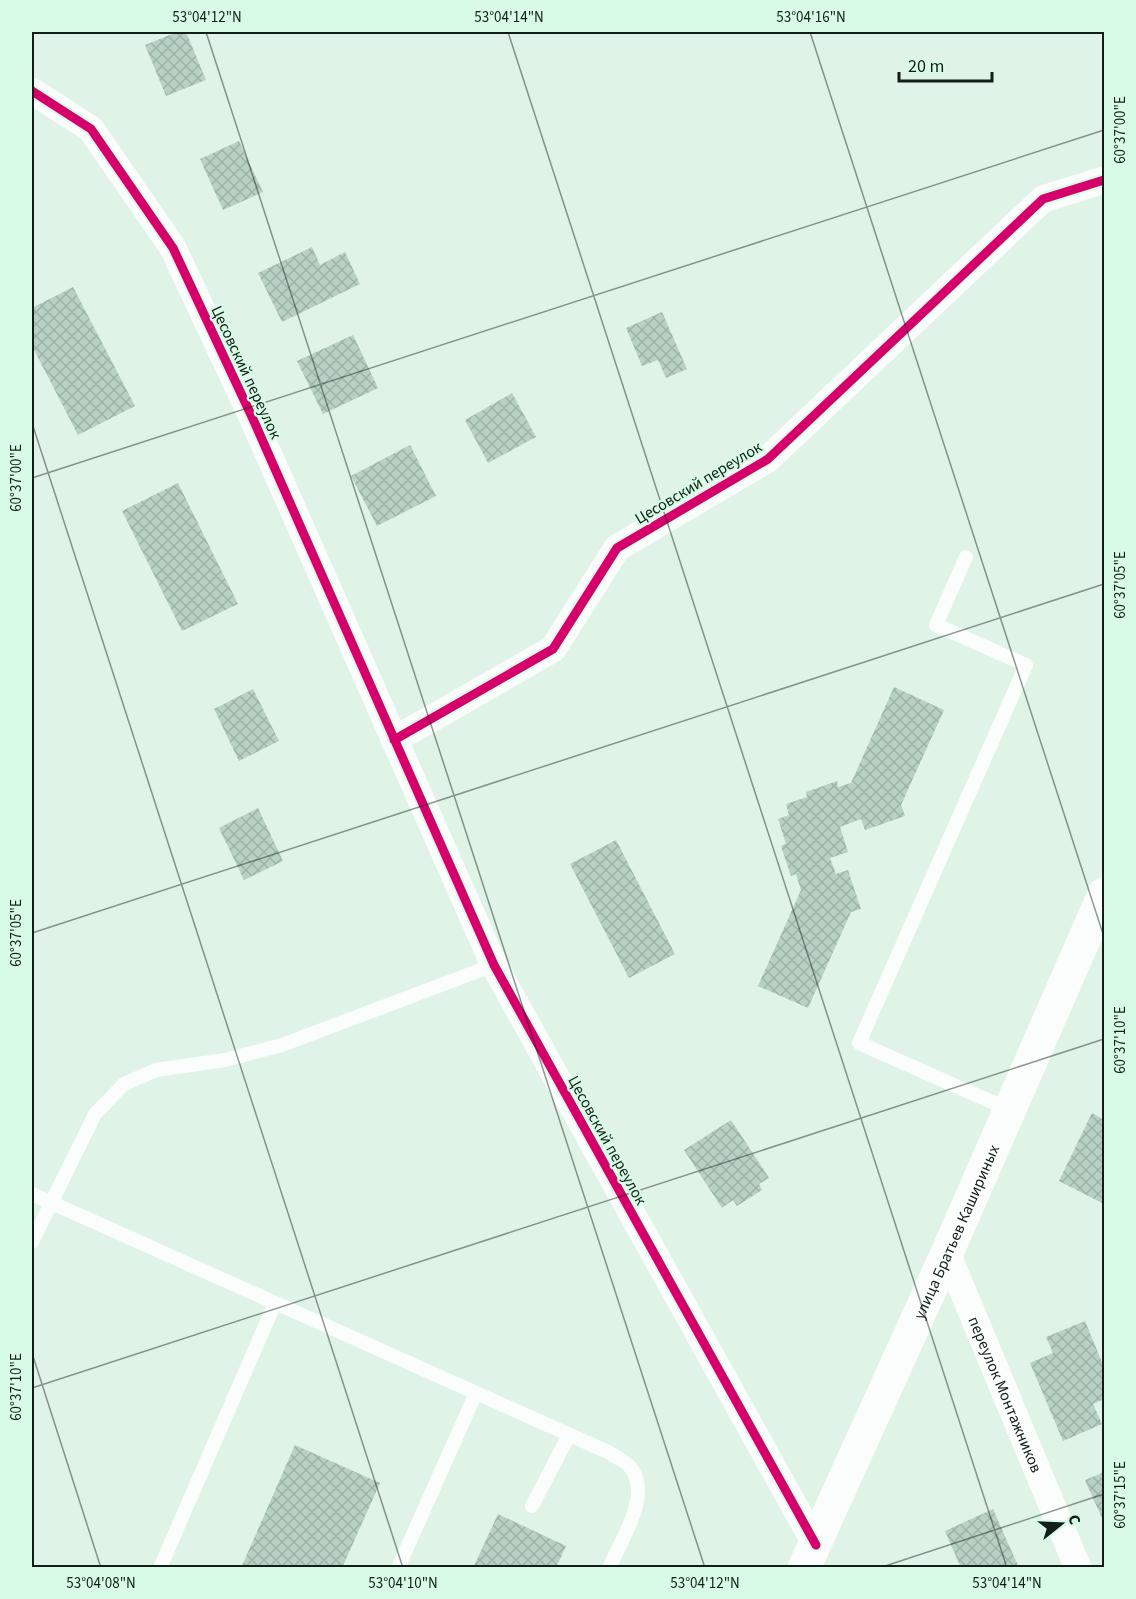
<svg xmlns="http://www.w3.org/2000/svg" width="1136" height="1599" viewBox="0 0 1136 1599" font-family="'Source Sans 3',sans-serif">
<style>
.building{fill:url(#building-cross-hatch)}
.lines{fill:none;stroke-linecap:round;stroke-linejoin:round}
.lane{stroke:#fafdfb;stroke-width:14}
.street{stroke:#fafdfb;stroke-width:27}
.secondary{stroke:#fafdfb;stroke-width:33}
.cycleway-casing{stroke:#d8fbe6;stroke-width:13}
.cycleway{stroke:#d6006c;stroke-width:9}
.ticks{fill:none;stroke:#121e17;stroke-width:1.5;stroke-opacity:0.45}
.labels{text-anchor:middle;stroke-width:4.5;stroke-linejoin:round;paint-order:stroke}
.street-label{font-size:16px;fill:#121e17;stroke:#d8fbe6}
.neatline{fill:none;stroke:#121e17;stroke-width:2}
.ticks-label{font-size:15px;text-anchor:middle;fill:#121e17}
</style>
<defs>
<pattern id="building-cross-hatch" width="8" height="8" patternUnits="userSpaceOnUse" patternTransform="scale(1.5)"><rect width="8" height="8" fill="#b9d1c3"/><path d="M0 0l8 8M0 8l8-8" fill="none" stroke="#9eb3a7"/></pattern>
</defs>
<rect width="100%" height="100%" fill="#e0f3e7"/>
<!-- building -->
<path class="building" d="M177,32H186L206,80L166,96L145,45Z
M239,141L263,192L223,210L200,159Z
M312,247L320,265L345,252L360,284L282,322L258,273Z
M73,287L135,406L78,435L32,346V308Z
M662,312L687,369L666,378L658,360L642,366L626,328Z
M353,335L378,388L323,414L297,361Z
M512,393L536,437L488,463L465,420Z
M410,445L436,496L377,526L351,476Z
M178,483L238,604L182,631L122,511Z
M894,687L944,710L901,805L905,816L865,830L861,819L840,827L848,852L830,858L836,874L848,870L861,909L851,912L808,1008L758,986L801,890L796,874L791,876L781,846L786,844L778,819L789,815L786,804L807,797L806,792L837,781L838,787L851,783Z
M253,689L279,741L239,761L214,709Z
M258,808L283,861L244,880L219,828Z
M616,840L675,954L629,978L570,864Z
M1092,1113L1104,1120V1204L1059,1181Z
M731,1120L769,1178L759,1184L762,1190L737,1206L733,1200L722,1208L684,1150Z
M1085,1321L1104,1367V1399L1093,1404L1102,1424L1063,1441L1030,1363L1053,1353L1046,1337Z
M295,1445L380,1483L342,1568H241Z
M1104,1472V1523L1085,1480Z
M993,1509L1019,1568H961L945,1531Z
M498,1514L566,1546L556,1568H473Z"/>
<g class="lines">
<!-- lane -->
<path class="lane" d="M966,557L936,625L1026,665L859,1043L1010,1110
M32,1194L608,1452C615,1457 626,1461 631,1468C652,1495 621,1540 609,1568
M32,1242L95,1114L124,1084L156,1070L225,1060L282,1045L494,965
M532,1506L569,1435
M160,1568L275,1303
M398,1568L476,1393"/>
<!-- street -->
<g class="street">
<path d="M32,91L91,129L173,248L253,419L494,965L816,1545"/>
<path d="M394,740L553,649L617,548L768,459L1043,199L1104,180"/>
<path id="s1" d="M947,1253L1078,1568"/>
</g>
<!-- secondary -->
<path class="secondary" id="s2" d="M804,1568L947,1253L1104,894"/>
<!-- cycleway casing -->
<g class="cycleway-casing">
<path id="cycleway" d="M32,91L91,129L173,248L253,419L494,965L816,1545
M394,740L553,649L617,548L768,459L1043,199L1104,180"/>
</g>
<!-- cycleway -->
<use href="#cycleway" class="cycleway"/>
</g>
<!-- ticks -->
<path class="ticks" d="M206,32L705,1568M508,32L1007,1568M810,32L1104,937M32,423L403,1568M32,478L1104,130M32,933L1104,584M32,1353L101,1568M32,1388L1104,1039M879,1568L1104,1494"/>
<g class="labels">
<!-- street labels -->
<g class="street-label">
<text transform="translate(247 372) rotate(65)" y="6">Цесовский переулок</text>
<text transform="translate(698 482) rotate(-31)" y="6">Цесовский переулок</text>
<text transform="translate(608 1140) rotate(61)" y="6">Цесовский переулок</text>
<text dy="6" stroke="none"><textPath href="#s2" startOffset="369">улица Братьев Кашириных</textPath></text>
<text dy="6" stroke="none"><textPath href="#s1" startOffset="153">переулок Монтажников</textPath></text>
</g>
</g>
<!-- border -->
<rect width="1136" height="1599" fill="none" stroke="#d8fbe6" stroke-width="66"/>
<!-- north arrow -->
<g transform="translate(1061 1524) rotate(72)" stroke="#d8fbe6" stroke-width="4.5" paint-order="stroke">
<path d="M0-4.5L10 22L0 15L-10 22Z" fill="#121e17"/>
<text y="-9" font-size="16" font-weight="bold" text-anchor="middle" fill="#121e17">С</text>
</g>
<!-- scale -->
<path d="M899 72v9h93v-9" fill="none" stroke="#121e17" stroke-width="3"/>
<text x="908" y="72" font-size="18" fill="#121e17" stroke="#d8fbe6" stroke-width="4.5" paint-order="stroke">20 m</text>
<rect x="33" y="33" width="1070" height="1533" class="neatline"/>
<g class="ticks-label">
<text x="207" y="22">53°04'12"N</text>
<text x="509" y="22">53°04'14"N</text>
<text x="811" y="22">53°04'16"N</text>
<text transform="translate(1120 130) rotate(-90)" y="5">60°37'00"E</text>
<text transform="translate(16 478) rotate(-90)" y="5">60°37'00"E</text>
<text transform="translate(1120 585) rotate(-90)" y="5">60°37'05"E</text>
<text transform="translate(16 933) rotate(-90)" y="5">60°37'05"E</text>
<text transform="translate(1120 1040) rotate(-90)" y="5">60°37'10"E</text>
<text transform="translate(16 1387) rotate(-90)" y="5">60°37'10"E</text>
<text transform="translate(1120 1495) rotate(-90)" y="5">60°37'15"E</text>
<text x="101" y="1588">53°04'08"N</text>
<text x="403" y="1588">53°04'10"N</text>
<text x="705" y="1588">53°04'12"N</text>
<text x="1007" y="1588">53°04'14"N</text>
</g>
</svg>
